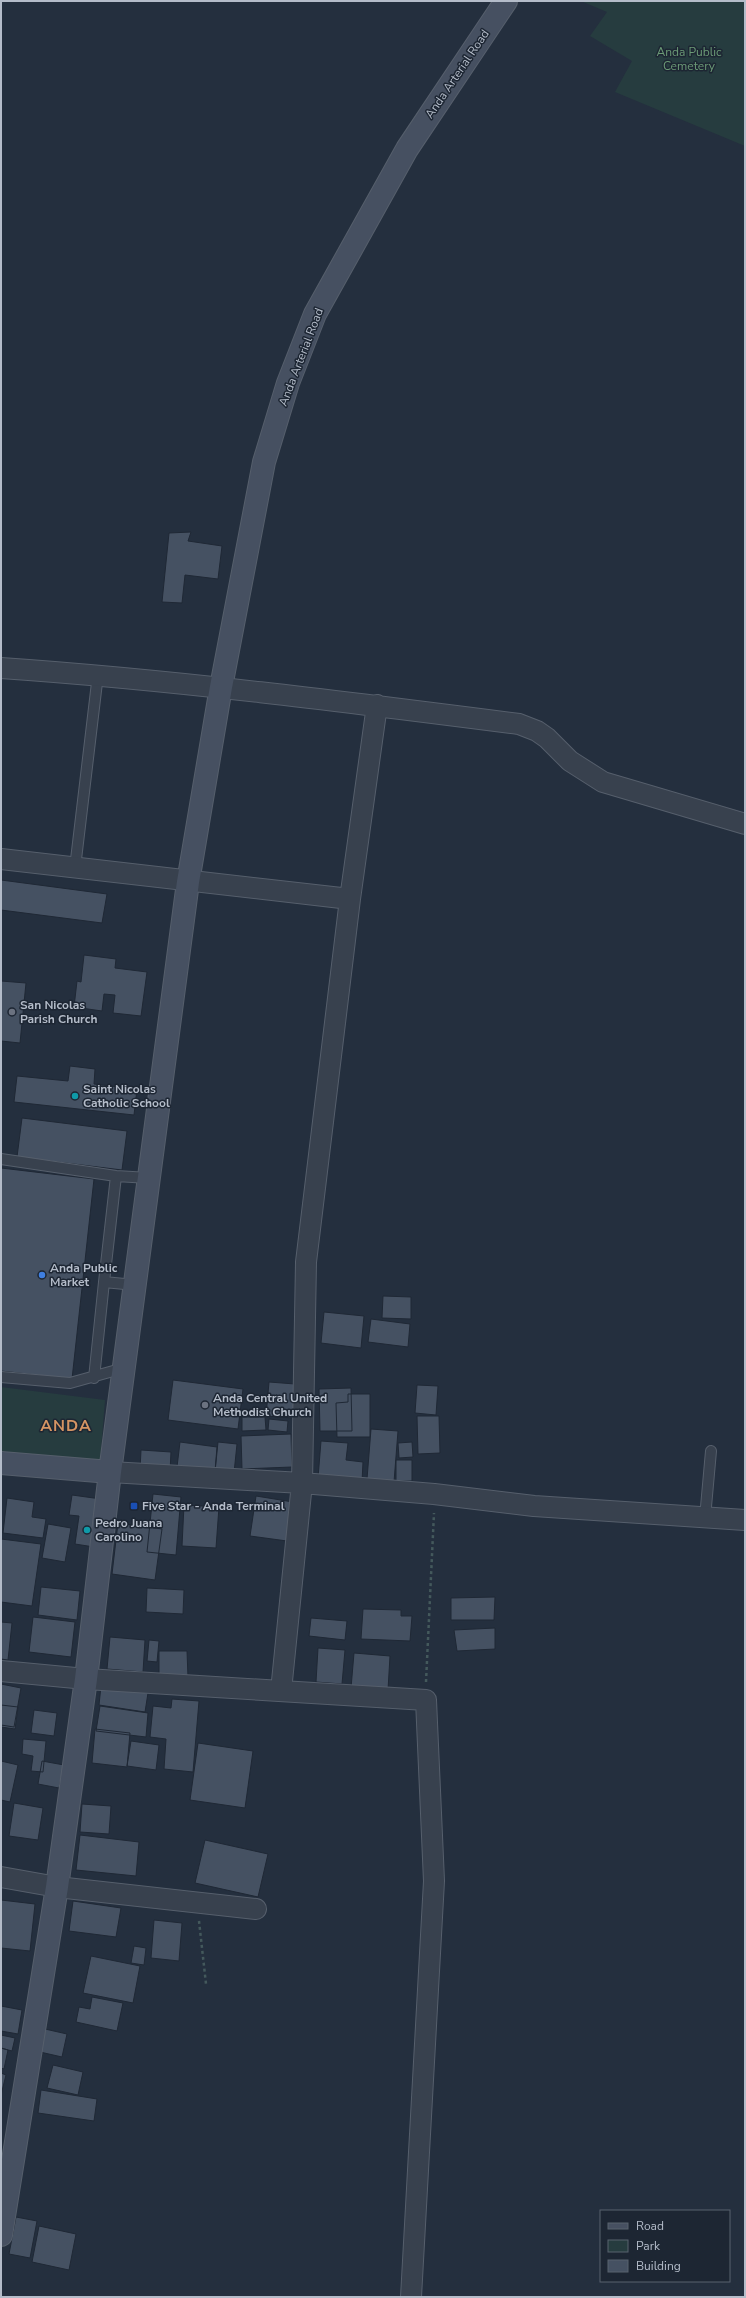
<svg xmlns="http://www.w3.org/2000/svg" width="746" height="2298" viewBox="0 0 746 2298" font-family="'Nunito Sans',sans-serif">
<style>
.green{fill:#263c3f}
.building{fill:#455162;stroke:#1f2835}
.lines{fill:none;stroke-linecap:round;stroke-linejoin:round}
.lane-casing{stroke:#565f6c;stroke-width:12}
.street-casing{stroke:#565f6c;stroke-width:22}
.secondary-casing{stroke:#565f6c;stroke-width:24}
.path{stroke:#44595c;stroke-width:2.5;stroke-dasharray:3 3;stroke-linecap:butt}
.lane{stroke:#38414e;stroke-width:10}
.street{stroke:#38414e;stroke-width:20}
.secondary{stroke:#465061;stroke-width:22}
.worship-dot{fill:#6b7280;stroke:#1d2633;stroke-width:1.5}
.culture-dot{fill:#0f9aa8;stroke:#1d2633;stroke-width:1.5}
.shop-dot{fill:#3f7fe0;stroke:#1d2633;stroke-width:1.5}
.transit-dot{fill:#1a4fb4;stroke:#1d2633;stroke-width:1.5}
.labels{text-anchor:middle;stroke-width:3;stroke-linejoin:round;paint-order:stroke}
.park-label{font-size:12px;fill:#6b9a76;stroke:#1d2633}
.street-label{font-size:12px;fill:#b4bcc9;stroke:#1d2633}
.poi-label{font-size:12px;font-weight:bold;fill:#b4bcc9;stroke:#1d2633;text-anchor:start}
.district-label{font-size:16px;font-weight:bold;letter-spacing:1px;fill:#d59563;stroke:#1d2633}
</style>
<rect width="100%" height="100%" fill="#242f3e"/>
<!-- green -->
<path class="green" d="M581,1H745V146L615,92L632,61L590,36L607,12Z
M1,1387L105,1400L100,1463L1,1451Z"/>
<!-- building -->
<path class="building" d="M191,532L188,541L222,546L218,579L185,575L182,603L162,602L169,533Z
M1,880L107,894L102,923L1,910Z
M84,955L116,959L115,968L147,972L141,1016L113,1013L115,995L104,994L102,1011L74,1007L77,981L81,982Z
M1,981L26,983L20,1043L1,1041Z
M70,1066L95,1069L94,1084L137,1089L134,1115L14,1102L17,1076L68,1081Z
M22,1118L127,1131L122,1170L17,1157Z
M1,1168L94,1179L72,1379L1,1371Z
M383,1296L411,1297V1319L382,1318Z
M324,1312L364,1316L361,1348L321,1343Z
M371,1319L410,1324L408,1347L368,1342Z
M173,1380L243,1389L238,1429L168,1420Z
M269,1382L295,1384L293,1418L266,1416Z
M417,1385L438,1386L436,1415L415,1413Z
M351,1388L352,1431H320L319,1389Z
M348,1394H370V1437H337L336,1403L348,1402Z
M417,1416H439L440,1453L418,1454Z
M242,1417H265L266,1430L242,1431Z
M269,1419L288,1421L287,1432L268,1430Z
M371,1429L398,1431L394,1482L367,1479Z
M291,1434L292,1467L242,1469L241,1436Z
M321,1441L348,1443L346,1460L363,1462L362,1482L318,1478Z
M180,1442L217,1447L215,1471L177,1467Z
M218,1442L237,1444L234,1473L215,1472Z
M412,1442L413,1457L399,1458L398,1443Z
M141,1450L171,1452L170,1472L140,1470Z
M396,1460H412V1481H396Z
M153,1494L181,1497L176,1555L147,1552Z
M72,1495L101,1499L94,1547L75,1544L79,1516L69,1515Z
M256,1496L293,1502L287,1541L250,1536Z
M7,1498L34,1502L32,1517L46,1519L43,1538L3,1533Z
M184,1505L219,1507L216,1548L182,1546Z
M118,1523L162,1529L155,1580L112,1574Z
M48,1524L71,1528L65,1562L42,1558Z
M1,1539L41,1544L32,1606L1,1602Z
M41,1587L80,1591L77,1620L38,1615Z
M147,1588L184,1590L183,1614L146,1612Z
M495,1597L494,1620H451V1598Z
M363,1609L401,1610V1616H412L410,1641L361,1639Z
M33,1617L75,1622L71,1657L29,1652Z
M311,1618L347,1621L345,1640L309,1636Z
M1,1622L12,1623L8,1660L1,1659Z
M495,1628V1649L457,1651L454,1630Z
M110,1637L145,1640L143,1672L107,1669Z
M149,1640L159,1641L157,1662L147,1661Z
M318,1648L345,1650L342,1684L316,1682Z
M159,1651H187L188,1677H159Z
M354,1653L390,1656L388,1690L351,1688Z
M1,1684L21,1688L14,1727L1,1725Z
M101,1686L148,1693L145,1712L99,1705Z
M172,1699L199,1701L193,1772L164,1769L166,1739L150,1737L153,1706L171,1708Z
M1,1705L18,1707L15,1729L1,1727Z
M100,1706L148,1713L146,1737L96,1731Z
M34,1710L57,1713L54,1736L31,1733Z
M95,1729L130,1733L127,1767L92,1763Z
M23,1739L46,1741L43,1772L31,1771L33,1756L22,1754Z
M131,1741L159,1745L156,1770L127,1766Z
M198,1743L253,1751L245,1808L190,1800Z
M1,1761L18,1765L10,1802L1,1800Z
M42,1761L64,1765L59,1788L38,1784Z
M14,1803L43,1808L38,1840L9,1836Z
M82,1804L111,1806L109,1834L80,1832Z
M80,1835L139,1842L136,1876L76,1870Z
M205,1840L268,1854L258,1897L195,1883Z
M1,1900L35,1904L30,1951L1,1948Z
M73,1901L121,1908L116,1937L69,1931Z
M154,1920L182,1923L179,1961L151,1958Z
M134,1946L146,1948L144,1965L131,1963Z
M91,1956L140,1966L133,2003L83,1993Z
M92,1997L123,2003L117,2031L76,2022L79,2007L90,2009Z
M1,2006L22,2010L18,2034L1,2031Z
M45,2029L67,2034L62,2057L40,2052Z
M1,2035L15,2038L12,2051L1,2048Z
M1,2048L8,2050L4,2069L1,2068Z
M53,2065L83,2072L78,2095L47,2088Z
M1,2073L6,2075L1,2095Z
M41,2090L97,2099L94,2121L38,2113Z
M16,2217L37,2221L30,2258L9,2254Z
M39,2226L76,2234L69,2270L32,2262Z"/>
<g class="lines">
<!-- lane casing -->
<g class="lane-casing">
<path id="lane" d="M75,868L98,674
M1,1159L116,1176L149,1178
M116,1176L104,1282L135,1285
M1,1377L70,1383L124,1368
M94,1378L104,1282
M705,1518L711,1451"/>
</g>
<!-- street casing -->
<g class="street-casing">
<path id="street" d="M1,668C175,680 347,702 519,724L537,731L547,738L570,761L603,782L745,824
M1,859L350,899
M110,1472L302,1483L434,1494L534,1506L745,1520
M1,1671L86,1679L426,1700L434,1881L411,2297
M281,1691L302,1483L306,1262L350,899L377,705
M1,1877L57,1887L256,1909"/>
</g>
<!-- secondary casing -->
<g class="secondary-casing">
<path id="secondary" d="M1,1463L110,1472L188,882L221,687L264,462L288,383L315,314L407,149L506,1
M1,2235L57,1887L86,1679L110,1472"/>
</g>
<!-- path -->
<path class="path" d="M426,1682L434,1513
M199,1921L206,1984"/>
<!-- lane -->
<use href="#lane" class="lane"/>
<!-- street -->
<use href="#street" class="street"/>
<!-- secondary -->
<use href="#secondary" class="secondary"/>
</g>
<!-- markers -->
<g class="worship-dot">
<circle cx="12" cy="1012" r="4"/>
<circle cx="205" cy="1405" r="4"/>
</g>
<g class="culture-dot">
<circle cx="75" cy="1096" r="4"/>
<circle cx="87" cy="1530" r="4"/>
</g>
<circle class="shop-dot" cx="42" cy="1275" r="4"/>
<rect class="transit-dot" x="130" y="1502" width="8" height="8" rx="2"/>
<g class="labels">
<!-- park labels -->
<g class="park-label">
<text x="689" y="56">Anda Public<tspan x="689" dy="14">Cemetery</tspan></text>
</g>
<!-- street labels -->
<g class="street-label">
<text transform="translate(457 74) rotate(-56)" y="4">Anda Arterial Road</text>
<text transform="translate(301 357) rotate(-69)" y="4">Anda Arterial Road</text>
</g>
<!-- poi labels -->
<g class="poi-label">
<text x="20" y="1009">San Nicolas<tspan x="20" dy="14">Parish Church</tspan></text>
<text x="83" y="1093">Saint Nicolas<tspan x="83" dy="14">Catholic School</tspan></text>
<text x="50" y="1272">Anda Public<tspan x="50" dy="14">Market</tspan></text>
<text x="213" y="1402">Anda Central United<tspan x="213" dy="14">Methodist Church</tspan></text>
<text x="142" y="1510">Five Star - Anda Terminal</text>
<text x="95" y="1527">Pedro Juana<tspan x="95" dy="14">Carolino</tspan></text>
</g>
<!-- district labels -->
<g class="district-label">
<text x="66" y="1431">ANDA</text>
</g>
</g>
<!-- border -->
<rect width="746" height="2298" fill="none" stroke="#b4bcc9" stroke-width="4"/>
<!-- legend -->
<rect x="600" y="2210" width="130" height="72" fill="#1d2633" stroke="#59626f"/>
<rect x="608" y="2223" width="20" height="6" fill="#465061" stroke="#59626f"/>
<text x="636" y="2230" font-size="12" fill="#b4bcc9">Road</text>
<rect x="608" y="2240" width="20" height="12" fill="#263c3f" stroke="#59626f"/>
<text x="636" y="2250" font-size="12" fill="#b4bcc9">Park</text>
<rect x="608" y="2260" width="20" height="12" fill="#455162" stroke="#59626f"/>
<text x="636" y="2270" font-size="12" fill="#b4bcc9">Building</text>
</svg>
